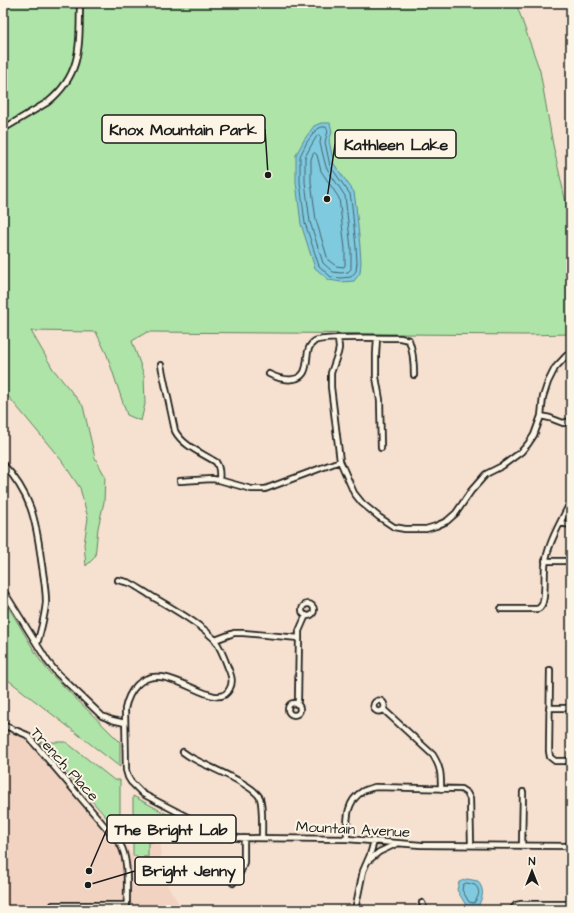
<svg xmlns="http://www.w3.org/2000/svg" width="574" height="913" viewBox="0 0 574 913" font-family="'Architects Daughter',sans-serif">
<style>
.built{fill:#f2d3c1}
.green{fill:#aee4a7;stroke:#658062}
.water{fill:#80cae0;stroke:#588492}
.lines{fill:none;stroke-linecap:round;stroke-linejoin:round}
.shore{stroke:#44626a;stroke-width:1}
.stream{stroke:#588492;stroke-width:1.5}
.street-casing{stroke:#1c1c1c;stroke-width:8}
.street{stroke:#fcf5e5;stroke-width:4.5}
.labels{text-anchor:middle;stroke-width:4;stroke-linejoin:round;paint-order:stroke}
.street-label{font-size:15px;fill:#1c1c1c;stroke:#fcf5e5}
.leader{fill:none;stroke:#1c1c1c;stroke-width:1.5}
.callout-dot{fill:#1c1c1c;stroke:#fcf5e5;stroke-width:1.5}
.callout{fill:#fcf5e5;stroke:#1c1c1c;stroke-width:1.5}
.callout-label{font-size:16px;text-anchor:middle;font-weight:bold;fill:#1c1c1c}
</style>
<rect width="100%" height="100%" fill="#f6e1d0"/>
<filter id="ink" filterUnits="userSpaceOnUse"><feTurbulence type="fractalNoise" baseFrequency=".025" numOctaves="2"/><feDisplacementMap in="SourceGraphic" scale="8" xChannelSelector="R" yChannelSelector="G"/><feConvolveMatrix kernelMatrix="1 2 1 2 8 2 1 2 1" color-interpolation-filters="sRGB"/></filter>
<g filter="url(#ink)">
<!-- built -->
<path class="built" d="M3,721L4,725L27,735L122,839L132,856L147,857L148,842H161V875L183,910H3Z"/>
<!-- green -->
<path class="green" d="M3,3H516L540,71L553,145L571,225V334L526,335L147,332L132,341L144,375L145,404L141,421L127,415L107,355L96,332L31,331L53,369L83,406L95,458L105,476L104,502L98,528L95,557L86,566L84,544L88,518L80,488L62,461L3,390Z
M3,598L40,660L50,673L120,742V767L3,676Z
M40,742H66L114,780H120V833Z
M133,796L178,820L166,842H148V857L133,856Z"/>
<!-- water -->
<path class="water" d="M321,123H330L332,132L329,141L334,164L354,192L356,206L359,236L360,247L361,262L360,273L354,281L341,282L329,280L315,268L301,224L296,182V155L304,140L314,126Z
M467,879L478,881C485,892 483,895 478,907H467L457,890L459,882Z"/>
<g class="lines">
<!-- shore -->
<path class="shore" d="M322,127H326L328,131L325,142L330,166L350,194L352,206L355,237L356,247L357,262L356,271L351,277L341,278L331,277L319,266L305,223L300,182V156L307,142L316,130Z
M319,135L321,137L320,143L326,167L345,196L351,248V269L348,272L341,273L333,272L323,263L310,222L305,182V157L312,144L317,136Z
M315,153L317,155L321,171L339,198L345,249V265L344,267L336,266L328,260L316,220L311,182V159L313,154Z
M467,883L475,885C481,891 479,896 474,903L469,902L462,890L463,885Z"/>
<!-- stream -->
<path class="stream" d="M473,907L474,910"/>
<!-- street casing -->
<g class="street-casing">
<path id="street" d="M3,129L48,102C83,73 79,44 80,3
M338,338L339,348L338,353L331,373V387L340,461L354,493L362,503L379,517L394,527L405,529H426L436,526L447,521L456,513L471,491L486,474L502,466L521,452L528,444L534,435L541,416L543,397L548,382L555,368L568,354L571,352
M377,338L376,354V377L380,400L381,448
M161,365L175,431C183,446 202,453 216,462C220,468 220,473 219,480
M269,374C281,380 303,385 306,366C308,356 306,347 315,341C322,336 387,338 400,338L409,340C413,351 414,363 414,375
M541,416L550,418L563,423L571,421
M3,464C31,494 36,520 41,559C43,573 46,588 46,602C45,616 41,630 37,644
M180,481L212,479L219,480L251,489H265L340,461
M560,523L571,525
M545,561H571
M118,580C122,581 126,582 130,583C138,587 146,593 153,597C172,608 190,618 207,632C209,635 213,637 215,640C220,647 224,657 227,665C230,673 234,680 230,688C217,718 166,655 137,685C130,692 127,699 125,709L126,770L128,777L131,782L143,794L218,833L229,837L239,838L347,839L421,845L571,846
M3,590L48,662L57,673L102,716L112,720L125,723
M302 610a6 6 0 1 1 12 0a6 6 0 1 1-12 0Z
M501,609H536C538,609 540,608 541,606C546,601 544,575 545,567C546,546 562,520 571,501
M215,640L234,633H243L299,638
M550,670L549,751L550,757L555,761H571
M373.5 706a5.5 5.5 0 1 1 11 0a5.5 5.5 0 1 1-11 0Z
M288 709a6 6 0 1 1 12 0a6 6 0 1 1-12 0Z
M296,704L298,701L299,638V631L306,615
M549,708H571
M384,710L433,755C441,768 441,774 441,789
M3,725L27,735L120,844C130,861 126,890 127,910
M183,752C187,755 190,757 194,759C208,767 253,784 260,798C263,807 262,828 262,838
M347,839C347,820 345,802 363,791C367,789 372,788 375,787L461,789L467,793L470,799L471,845
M522,846L523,792
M368,861L379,852L396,844
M233,883L241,871L244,862V838
M422,903L425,910
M53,905H127
M355,910L363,871L370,855L374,841
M512,910L516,905L521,904H571"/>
</g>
<!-- street -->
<use href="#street" class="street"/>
</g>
</g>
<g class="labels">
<!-- street labels -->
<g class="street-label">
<text transform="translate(65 764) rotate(48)" y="5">Trench Place</text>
<text transform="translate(353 829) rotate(3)" y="5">Mountain Avenue</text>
</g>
</g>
<!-- callouts -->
<path class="leader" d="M268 175L265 129M327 199L335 144M89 871L107 829M88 885L135 871"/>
<g class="callout-dot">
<circle cx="268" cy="175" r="4"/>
<circle cx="327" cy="199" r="4"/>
<circle cx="89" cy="871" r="4"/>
<circle cx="88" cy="885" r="4"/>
</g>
<g class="callout">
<rect x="102" y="115" width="163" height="28" rx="4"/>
<rect x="335" y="130" width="121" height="28" rx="4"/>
<rect x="107" y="815" width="129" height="28" rx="4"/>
<rect x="135" y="857" width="109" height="28" rx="4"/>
</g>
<g class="callout-label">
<text x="183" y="135">Knox Mountain Park</text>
<text x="396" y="150">Kathleen Lake</text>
<text x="171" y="835">The Bright Lab</text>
<text x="189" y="876">Bright Jenny</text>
</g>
<!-- margin -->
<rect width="574" height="913" fill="none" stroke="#fcf5e5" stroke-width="16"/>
<rect x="8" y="8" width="558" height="897" fill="none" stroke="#1c1c1c" stroke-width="1.5" filter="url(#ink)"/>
<!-- north arrow -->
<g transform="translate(532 871)" stroke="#fcf5e5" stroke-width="3" paint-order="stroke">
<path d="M0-3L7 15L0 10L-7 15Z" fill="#1c1c1c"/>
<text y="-6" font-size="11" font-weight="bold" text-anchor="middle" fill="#1c1c1c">N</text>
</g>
</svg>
